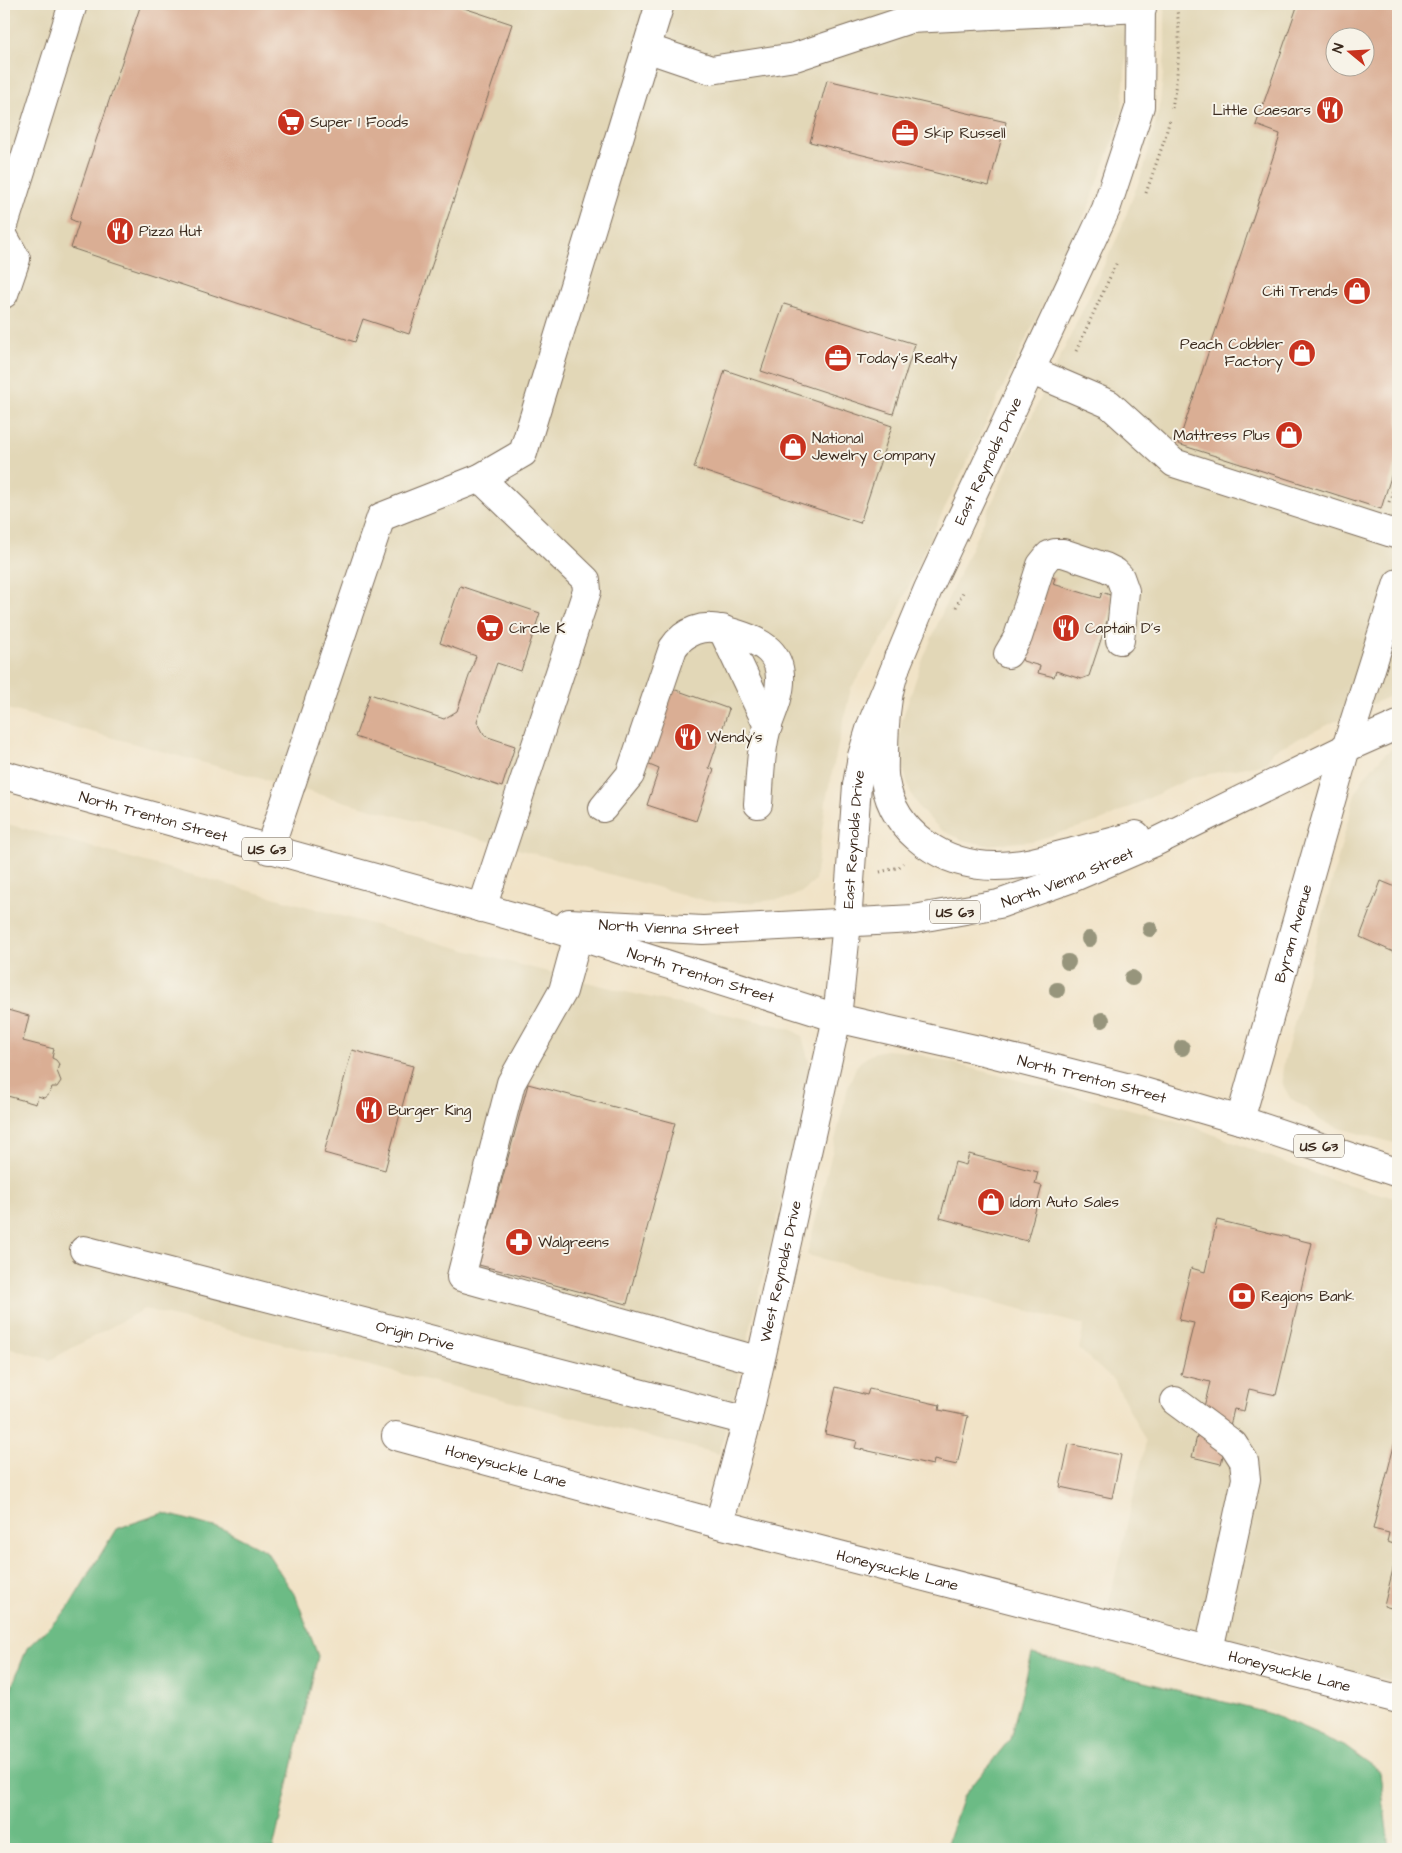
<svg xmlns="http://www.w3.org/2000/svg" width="1402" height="1853" viewBox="0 0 1402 1853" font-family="'Architects Daughter',sans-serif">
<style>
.built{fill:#e2d7b7;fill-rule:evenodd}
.forest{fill:#6cbb85;stroke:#547252}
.building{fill:#daae94;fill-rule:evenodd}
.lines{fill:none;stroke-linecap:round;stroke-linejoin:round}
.minor-casing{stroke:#7b6b59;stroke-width:30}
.highway-casing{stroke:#7b6b59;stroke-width:30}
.path{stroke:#7b6b59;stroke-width:3;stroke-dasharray:1 4;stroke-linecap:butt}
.minor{stroke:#fff;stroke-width:28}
.highway{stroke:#fff;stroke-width:28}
.tree{fill:#97957c}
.labels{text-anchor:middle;stroke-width:4;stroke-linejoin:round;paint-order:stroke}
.shield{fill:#f7f3e8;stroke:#73665b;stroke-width:1}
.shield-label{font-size:14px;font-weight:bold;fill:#3b2a1e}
.poi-label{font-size:15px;fill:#3b2a1e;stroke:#f7f3e8;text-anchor:start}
.street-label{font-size:15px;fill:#3b2a1e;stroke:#f7f3e8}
</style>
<rect width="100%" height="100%" fill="#f7f3e8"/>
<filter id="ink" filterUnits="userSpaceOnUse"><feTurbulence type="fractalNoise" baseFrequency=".02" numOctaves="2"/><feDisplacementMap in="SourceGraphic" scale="10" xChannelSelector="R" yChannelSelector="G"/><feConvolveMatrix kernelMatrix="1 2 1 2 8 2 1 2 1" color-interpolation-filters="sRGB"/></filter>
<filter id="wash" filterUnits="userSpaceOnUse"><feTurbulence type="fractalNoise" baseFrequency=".0096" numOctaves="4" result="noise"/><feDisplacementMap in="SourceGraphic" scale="20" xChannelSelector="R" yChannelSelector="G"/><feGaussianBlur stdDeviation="1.12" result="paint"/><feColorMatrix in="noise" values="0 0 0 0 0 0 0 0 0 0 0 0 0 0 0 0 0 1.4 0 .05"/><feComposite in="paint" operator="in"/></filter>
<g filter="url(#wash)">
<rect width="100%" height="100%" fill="#f1e3c7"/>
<!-- built -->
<path class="built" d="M4,4H1126V60L1122,109L1115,136L1091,201L1067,255L923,553L895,619L851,688L827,795L815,880L804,891L789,898L747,903L707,901L4,708Z
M1165,4H1398V692L1272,751L1267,763L1193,777L1103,820L1033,841L986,845L963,840L941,830L920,809L911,794L900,760L899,741L901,723L921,664L947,601L1023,435L1118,236L1145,165L1160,104L1165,54ZM1334,38H1364V68H1334Z
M1398,745V1144L1339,1128L1321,1121L1306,1108L1290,1098L1283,1085L1282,1075L1284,1062L1355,794L1364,777L1376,764L1385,754Z
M4,823L513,963L630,993L780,1026L792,1030L802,1036L811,1070L810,1084L736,1388L719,1454L144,1309L50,1360L4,1346Z
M886,1050L909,1052L1184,1123L1323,1177L1398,1199V1683L1108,1607L1146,1442L1115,1382L1079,1349L1084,1325L807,1255L848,1087L856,1067L861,1061L875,1052Z"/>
<!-- forest -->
<path class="forest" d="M163,1513L225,1530L266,1551L296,1597L318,1656L273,1849H4V1707L27,1648L67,1610L116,1529Z
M1032,1654L1268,1713L1344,1746L1380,1772L1389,1849H945L963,1797L1010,1739Z"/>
<g id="blocks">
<!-- building -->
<path class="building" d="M141,4H452L512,24L409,334L363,319L355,342L71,248L79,223L70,219Z
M1298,4H1398V454L1381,509L1178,444L1279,139L1280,134L1256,125ZM1334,38H1364V68H1334Z
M827,80L1006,122L989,186L810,142Z
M784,304L915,344L893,414L761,371Z
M725,370L892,426L860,523L694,468Z
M1049,577L1055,578L1053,584L1100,598L1102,592L1110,595L1113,603L1089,676L1081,679L1056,671L1054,677L1038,673L1040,666L1023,661L1020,654Z
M460,586L540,613L521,671L497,663L477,721L485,736L515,746L502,787L355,737L370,694L444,719L457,711L476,656L440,643Z
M673,689L729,709L709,768L714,769L696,821L647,805L659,769L647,764Z
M1381,881L1398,888V954L1360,937Z
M4,1009L29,1016L23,1041L54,1049L52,1058L56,1060L59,1064L57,1071L61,1081L57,1087H52L50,1093L44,1098L38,1096L36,1104L4,1095Z
M352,1050L413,1066L385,1170L324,1153Z
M528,1084L675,1123L627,1304L479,1265Z
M969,1154L1038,1172L1035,1184L1042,1186L1027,1241L940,1218L955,1162L966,1165Z
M1217,1220L1312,1243L1276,1395L1249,1389L1244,1411L1234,1409L1221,1464L1192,1457L1210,1382L1181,1375L1194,1323L1179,1320L1191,1268L1205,1272Z
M836,1387L867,1395L869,1389L940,1405L939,1410L968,1416L957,1465L934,1460L933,1465L855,1448L857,1441L825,1434Z
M1398,1430V1545L1387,1542L1389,1533L1373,1529Z
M1069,1444L1121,1455L1112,1498L1060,1487Z
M1395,1561L1398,1562V1610L1384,1606Z"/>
</g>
</g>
<g filter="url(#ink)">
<use href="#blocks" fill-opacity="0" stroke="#7b6b59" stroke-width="1"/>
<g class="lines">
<!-- minor casing -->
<g class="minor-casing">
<g id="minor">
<path d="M646,48L711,70L795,57L910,19L1142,8"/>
<path d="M4,225L73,4"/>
<path d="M4,237L16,259L4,294"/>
<path d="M1030,370L1109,404L1174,463L1398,535"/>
<path d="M480,478L586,580L587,591L482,908"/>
<path d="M722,629L768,726"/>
<path d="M1008,654L1018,637L1041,565L1049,555L1055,553H1063L1105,567L1115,572L1120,577L1125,591L1120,640"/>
<path d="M603,808L630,775L673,648C684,631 703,624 723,630C761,640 790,652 777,699C774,710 769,720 766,731C760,754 760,780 758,804"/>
<path d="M269,850L381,517L480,478L523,453L659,7L658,4"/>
<path id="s1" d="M847,923L857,785L862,756L871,726L928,589L1106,209L1140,106L1141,4"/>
<path d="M578,936L563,991L511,1083L461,1277L760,1361"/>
<path id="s2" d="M1240,1120L1346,748L1398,583"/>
<path id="s3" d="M84,1250L747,1421"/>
<path d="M1175,1401L1233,1444L1244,1461L1246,1479L1209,1650"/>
<path id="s4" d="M396,1436L719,1524L1398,1699"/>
<path id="s5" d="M719,1524L747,1421L837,1018"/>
</g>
</g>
<!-- highway casing -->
<g class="highway-casing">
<g id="highway">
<path d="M898,658C895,671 890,684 888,698C885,717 884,736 884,755C884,763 883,773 885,781C894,834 944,866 996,866C1025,866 1053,857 1081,850C1099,845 1118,841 1136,835"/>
<path id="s6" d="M4,775L530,921L837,1018L983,1051L1130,1088L1240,1120L1398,1173"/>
<path id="s7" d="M569,923L703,930L914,919L999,904L1072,878L1153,843L1346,748L1398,725"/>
<path d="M837,1018L847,923"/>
</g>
</g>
<!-- path -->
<path class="path" d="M1172,108C1178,74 1182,38 1176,4
M1146,193L1164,141L1170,119
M1076,351L1117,262
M1389,502L1398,475
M956,607L964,590
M880,872L899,867L903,863"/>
<!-- minor -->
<use href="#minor" class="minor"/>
<!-- highway -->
<use href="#highway" class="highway"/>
</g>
<!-- trees -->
<g class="tree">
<circle cx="1150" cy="929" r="8"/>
<circle cx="1089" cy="939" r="8"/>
<circle cx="1068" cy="962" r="8"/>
<circle cx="1132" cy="978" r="8"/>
<circle cx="1057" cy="990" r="8"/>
<circle cx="1102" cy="1020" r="8"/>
<circle cx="1182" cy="1048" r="8"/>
</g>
</g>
<!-- icons -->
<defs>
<g id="restaurant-disc" transform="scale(1.4375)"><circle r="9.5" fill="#c8321e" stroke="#f7f3e8"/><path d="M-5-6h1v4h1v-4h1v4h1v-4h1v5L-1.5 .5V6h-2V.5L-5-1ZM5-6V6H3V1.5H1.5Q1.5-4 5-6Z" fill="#fff"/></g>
<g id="supermarket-disc" transform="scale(1.4375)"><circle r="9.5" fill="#c8321e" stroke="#f7f3e8"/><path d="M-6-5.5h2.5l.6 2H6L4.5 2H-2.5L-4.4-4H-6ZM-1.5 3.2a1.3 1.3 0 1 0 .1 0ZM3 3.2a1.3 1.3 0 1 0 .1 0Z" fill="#fff"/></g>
<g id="office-disc" transform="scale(1.4375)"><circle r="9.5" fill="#c8321e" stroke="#f7f3e8"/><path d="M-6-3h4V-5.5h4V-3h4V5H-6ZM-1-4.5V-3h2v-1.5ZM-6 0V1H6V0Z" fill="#fff"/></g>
<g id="shop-disc" transform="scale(1.4375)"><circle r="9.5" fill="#c8321e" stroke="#f7f3e8"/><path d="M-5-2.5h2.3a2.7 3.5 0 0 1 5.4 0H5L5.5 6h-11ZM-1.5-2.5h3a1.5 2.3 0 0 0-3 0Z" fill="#fff"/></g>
<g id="pharmacy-disc" transform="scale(1.4375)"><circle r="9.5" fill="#c8321e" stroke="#f7f3e8"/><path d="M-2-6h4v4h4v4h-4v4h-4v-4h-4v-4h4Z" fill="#fff"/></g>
<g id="bank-disc" transform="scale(1.4375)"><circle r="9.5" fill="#c8321e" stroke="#f7f3e8"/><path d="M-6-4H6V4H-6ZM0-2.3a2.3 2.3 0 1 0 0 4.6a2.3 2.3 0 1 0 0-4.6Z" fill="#fff"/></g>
</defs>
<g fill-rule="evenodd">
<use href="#restaurant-disc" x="1330" y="110"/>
<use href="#supermarket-disc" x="291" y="122"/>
<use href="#office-disc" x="905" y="133"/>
<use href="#restaurant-disc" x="120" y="231"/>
<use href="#shop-disc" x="1357" y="291"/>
<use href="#shop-disc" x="1302" y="353"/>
<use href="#office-disc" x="838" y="358"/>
<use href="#shop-disc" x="1289" y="435"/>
<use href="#shop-disc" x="793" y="447"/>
<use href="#supermarket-disc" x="490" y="628"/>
<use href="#restaurant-disc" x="1066" y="628"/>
<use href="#restaurant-disc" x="688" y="737"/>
<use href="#restaurant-disc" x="369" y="1110"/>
<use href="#shop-disc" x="991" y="1202"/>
<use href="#pharmacy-disc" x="519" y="1242"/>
<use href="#bank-disc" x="1242" y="1296"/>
</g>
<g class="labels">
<!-- shield labels -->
<g class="shield">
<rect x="242" y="837.5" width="50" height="23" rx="4"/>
<rect x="930" y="900.5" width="50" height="23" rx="4"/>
<rect x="1294" y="1134.5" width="50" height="23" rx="4"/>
</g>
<g class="shield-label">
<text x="267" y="854">US 63</text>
<text x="955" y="917">US 63</text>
<text x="1319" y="1151">US 63</text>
</g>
<!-- poi labels -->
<g class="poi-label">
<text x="1311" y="115" text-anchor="end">Little Caesars</text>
<text x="310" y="127">Super 1 Foods</text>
<text x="924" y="138">Skip Russell</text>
<text x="139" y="236">Pizza Hut</text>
<text x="1338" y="296" text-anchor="end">Citi Trends</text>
<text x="1283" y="349" text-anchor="end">Peach Cobbler<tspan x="1283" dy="17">Factory</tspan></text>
<text x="857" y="363">Today's Realty</text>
<text x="1270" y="440" text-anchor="end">Mattress Plus</text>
<text x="812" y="443">National<tspan x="812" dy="17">Jewelry Company</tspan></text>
<text x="509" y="633">Circle K</text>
<text x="1085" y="633">Captain D's</text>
<text x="707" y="742">Wendy's</text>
<text x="388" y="1115">Burger King</text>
<text x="1010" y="1207">Idom Auto Sales</text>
<text x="538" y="1247">Walgreens</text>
<text x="1261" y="1301">Regions Bank</text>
</g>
<!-- street labels -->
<g class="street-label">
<text dy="5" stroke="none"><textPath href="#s1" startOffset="489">East Reynolds Drive</textPath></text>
<text dy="5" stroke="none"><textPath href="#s6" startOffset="155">North Trenton Street</textPath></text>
<text dy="5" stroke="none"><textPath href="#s1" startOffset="84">East Reynolds Drive</textPath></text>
<text dy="5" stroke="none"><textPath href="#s7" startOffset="505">North Vienna Street</textPath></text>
<text dy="5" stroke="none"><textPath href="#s7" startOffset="100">North Vienna Street</textPath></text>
<text dy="5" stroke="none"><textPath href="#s2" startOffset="194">Byram Avenue</textPath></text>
<text dy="5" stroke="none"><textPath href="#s6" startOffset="725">North Trenton Street</textPath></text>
<text dy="5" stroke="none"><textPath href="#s6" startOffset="1130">North Trenton Street</textPath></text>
<text dy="5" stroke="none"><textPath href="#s5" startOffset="260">West Reynolds Drive</textPath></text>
<text dy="5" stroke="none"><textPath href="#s3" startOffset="342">Origin Drive</textPath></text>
<text dy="5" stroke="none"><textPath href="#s4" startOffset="114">Honeysuckle Lane</textPath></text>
<text dy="5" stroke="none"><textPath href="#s4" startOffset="519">Honeysuckle Lane</textPath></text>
<text dy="5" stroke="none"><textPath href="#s4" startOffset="924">Honeysuckle Lane</textPath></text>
</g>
</g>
<!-- margin -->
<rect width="1402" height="1853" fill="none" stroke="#f7f3e8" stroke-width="20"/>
<!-- north arrow -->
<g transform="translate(1350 52) rotate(288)"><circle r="24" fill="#f7f3e8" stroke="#aca397"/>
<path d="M0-4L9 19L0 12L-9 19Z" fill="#c8321e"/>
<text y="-8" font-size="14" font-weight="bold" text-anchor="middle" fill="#3b2a1e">N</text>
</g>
</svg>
